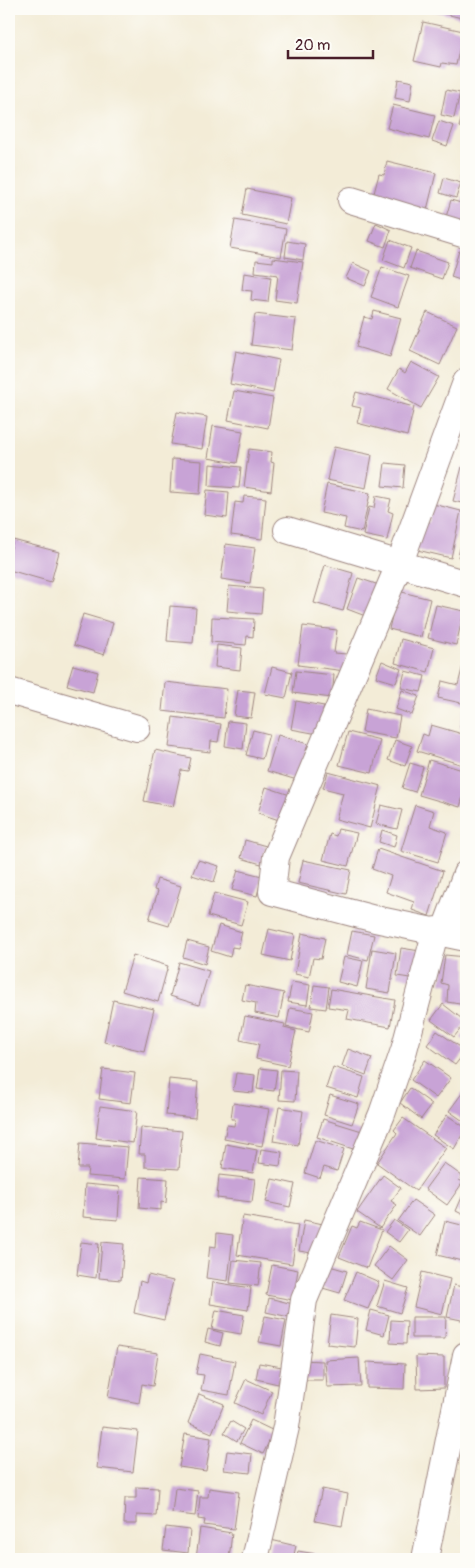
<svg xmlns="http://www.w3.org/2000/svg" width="475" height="1568" viewBox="0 0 475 1568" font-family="Pangolin,sans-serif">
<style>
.building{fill:#c8a3d6}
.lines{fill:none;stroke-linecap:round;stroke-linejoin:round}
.minor-casing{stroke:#9e8681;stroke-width:28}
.minor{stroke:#fff;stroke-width:26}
</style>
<rect width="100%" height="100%" fill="#fdfcf7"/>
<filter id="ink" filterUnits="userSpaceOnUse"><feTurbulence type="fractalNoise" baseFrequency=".02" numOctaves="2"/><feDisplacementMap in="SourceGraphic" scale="10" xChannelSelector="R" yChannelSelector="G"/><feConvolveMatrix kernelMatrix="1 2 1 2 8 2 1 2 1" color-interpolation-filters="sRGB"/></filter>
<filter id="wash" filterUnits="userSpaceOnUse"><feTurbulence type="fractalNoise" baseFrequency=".0096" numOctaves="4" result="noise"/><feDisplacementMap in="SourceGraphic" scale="20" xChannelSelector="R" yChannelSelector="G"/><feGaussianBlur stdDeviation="1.12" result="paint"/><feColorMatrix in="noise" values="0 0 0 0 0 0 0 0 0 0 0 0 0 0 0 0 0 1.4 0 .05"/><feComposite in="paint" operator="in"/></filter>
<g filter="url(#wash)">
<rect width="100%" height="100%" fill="#f3ecd7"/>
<g id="blocks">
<!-- building -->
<path class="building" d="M425,9H464L462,18Z
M423,22L463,31L456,65L442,63L441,67L414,61Z
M398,79L413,82L410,101L395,98Z
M446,90L460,93L454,118L441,115Z
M466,101V129L459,127Z
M393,105L435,115L429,139L387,128Z
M439,121L454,126L447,146L432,141Z
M387,161L436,173L427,210L373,197L379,174L384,175Z
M466,162V178L461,176Z
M444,178L461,183L456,198L440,193Z
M247,189L291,198L286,224L242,215Z
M466,189V223L446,217L451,200L461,203Z
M235,220L286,229L281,257L230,248Z
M376,223L391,230L385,247L369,241Z
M390,240L411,248L404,268L383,260Z
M287,241L305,244L303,260L285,257Z
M416,251L448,262L442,279L410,268Z
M459,251L466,253V282L451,277Z
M273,258L303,262L297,303L275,300L278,275L255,272L256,260L273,262Z
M353,263L371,271L365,286L346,278Z
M382,267L409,276L398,307L371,297Z
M244,273L271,277L268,302L251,300L252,291L242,290Z
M374,311L401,318L390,357L356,347L364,317L372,319Z
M427,312L457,326L440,365L410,351Z
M255,314L296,319L292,350L251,345Z
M236,351L279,360L273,393L230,384Z
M411,362L439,377L421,408L388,389L399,369L405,373Z
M234,391L273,398L268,428L228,420Z
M356,392L414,407L407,436L357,423L361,408L352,406Z
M177,412L207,417L202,449L171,444Z
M213,426L243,431L237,463L208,458Z
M334,447L372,455L366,488L327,480Z
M249,449L272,452L271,462L274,463L271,491L244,487Z
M172,459L202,461L200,494L170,492Z
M385,463L405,465L403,488L382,486Z
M210,464L241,467L239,488L209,486Z
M462,467L466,468V504L453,501Z
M327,484L370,493L362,532L344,528L346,518L321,513Z
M207,490L229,492L227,518L204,515Z
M244,496L266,498L262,539L231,535L235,502L243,503Z
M376,496L391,499L388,511L393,513L387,540L363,535L369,507L374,508Z
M433,504L461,511L451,558L413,549L419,520L429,523Z
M466,523V559L458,557Z
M13,540L59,552L51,582L9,570V555Z
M226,544L255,548L250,583L221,579Z
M325,565L353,573L343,611L314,603Z
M358,578L379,585L368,617L347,609Z
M229,586L263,589L261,614L227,611Z
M398,591L430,599L421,637L389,629Z
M436,605L464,611L456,645L428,638Z
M170,606L196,608L193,643L167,641Z
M83,614L113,623L104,655L74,645Z
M212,617L254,619L253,637L247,636L246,645L211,642Z
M303,626L337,630L334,653L347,654L345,671L298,665Z
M401,639L434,648L428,672L395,663Z
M217,645L242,648L240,670L215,667Z
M382,661L401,669L396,683L376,677Z
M464,661H466V704L438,698L442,681L458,685Z
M73,665L98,672L93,692L67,685Z
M272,667L292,672L286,698L265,694Z
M296,671L334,675L332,698L293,693Z
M405,671L425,676L421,692L401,688Z
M165,682L227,689L224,718L162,711Z
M238,690L255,692L251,718L234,716Z
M402,690L419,696L412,715L396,709Z
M296,701L324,706L318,734L291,729Z
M366,709L400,716L396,738L362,732Z
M464,709L466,710V728L460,727Z
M173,717L221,724L218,742L211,741L210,752L169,747Z
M228,721L246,723L243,749L225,746Z
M431,725L466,735V766L417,751L423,734L428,736Z
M253,730L269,734L262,759L246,755Z
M348,732L380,740L372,773L339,765Z
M278,735L308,744L297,780L267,771Z
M395,740L412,746L405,766L388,760Z
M155,750L191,758L188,771L181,770L173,807L144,801Z
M429,760L466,771V786L460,807L419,795Z
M410,763L423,767L415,792L402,788Z
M328,772L381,786L370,828L336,819L343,793L323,788Z
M266,787L290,795L282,821L258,813Z
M381,805L402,810L397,829L376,824Z
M415,805L434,811L430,826L447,832L438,862L401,851Z
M338,829L357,833L348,866L323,860L330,834L336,836Z
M382,830L397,835L394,847L379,842Z
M245,840L266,846L261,864L241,858Z
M378,849L443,871L429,916L412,910L414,902L386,892L391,876L372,869Z
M198,860L219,866L214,882L192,875Z
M303,860L351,870L346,894L298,883Z
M238,870L262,876L257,896L232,890Z
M157,879L181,886L169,926L149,920L158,891L154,890Z
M214,893L248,902L241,925L208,916Z
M219,925L242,932L238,948L232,947L230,957L211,951Z
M269,929L295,935L290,961L263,955Z
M352,931L374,935L368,960L347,955Z
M302,933L325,938L321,959L313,958L309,977L295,974Z
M187,941L209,947L205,964L183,957Z
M401,948L420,951L416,979L397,976Z
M372,949L396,953L390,993L366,989Z
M133,955L168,966L158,1002L122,991Z
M445,955L466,957V1005L447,1002L448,985L441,983Z
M344,957L363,961L357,987L338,982Z
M179,962L209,971L199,1005L170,996Z
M292,982L310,985L307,1005L288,1002Z
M245,985L284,993L279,1018L255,1013L256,1003L242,1000Z
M314,985L329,987L326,1009L311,1007Z
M331,989L395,1000L390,1027L347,1019L349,1010L328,1007Z
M113,1000L154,1009L144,1051L104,1042Z
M443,1004L466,1022L454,1037L431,1020Z
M290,1008L313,1012L309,1032L286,1027Z
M245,1016L285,1024L284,1028L296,1031L288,1066L256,1059L259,1044L240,1040Z
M437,1031L466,1051L455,1065L427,1045Z
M466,1031V1042L461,1038Z
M348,1049L372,1058L366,1075L342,1066Z
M425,1060L451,1078L436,1098L411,1080Z
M333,1067L364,1077L358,1098L326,1088Z
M260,1068L277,1070L274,1091L257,1089Z
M103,1069L135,1073L131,1103L99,1099Z
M281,1070L297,1071L295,1101L279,1100Z
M236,1073L255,1075L253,1093L233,1091Z
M169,1079L198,1082L195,1118L166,1115Z
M410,1088L432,1104L421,1119L400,1103Z
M463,1092L466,1094V1123L449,1111Z
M330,1095L359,1104L352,1124L324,1115Z
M233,1103L269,1109L262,1146L224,1139L227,1125L234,1126L235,1119H231Z
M100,1106L137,1111L133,1143L96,1138Z
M279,1107L303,1111L298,1145L273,1141Z
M447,1115L466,1128L454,1149L433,1135Z
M403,1118L446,1148L416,1191L377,1163L397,1133L394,1130Z
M323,1119L362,1131L356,1150L317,1137Z
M141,1127L182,1131L179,1169L145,1167V1154H139Z
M315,1140L344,1149L337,1171L324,1167L320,1178L305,1173Z
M80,1143L128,1147L125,1179L87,1176L88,1168H78Z
M226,1144L257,1150L253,1173L222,1168Z
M261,1149L282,1152L280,1166L259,1163Z
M444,1163L462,1176L459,1180L463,1182L447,1205L425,1189Z
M219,1175L255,1179L252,1202L217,1198Z
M383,1175L401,1188L391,1201L397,1205L380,1228L357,1212Z
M141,1177L168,1179L166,1203L161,1202V1210L139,1208Z
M272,1179L295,1184L290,1207L266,1202Z
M85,1184L120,1187L118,1220L83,1217Z
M466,1188V1216L456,1211Z
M413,1200L435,1215L420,1236L398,1221Z
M243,1216L298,1225L292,1264L237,1255Z
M304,1220L323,1224L318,1254L299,1251Z
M394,1220L408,1230L399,1242L385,1232Z
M445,1221L466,1226V1262L437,1255Z
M360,1222L382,1230L367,1268L339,1257L352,1226L357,1228Z
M217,1233L233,1235L228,1281L206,1278L210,1246L216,1247Z
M81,1242L99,1244L96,1278L77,1275Z
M102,1242L124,1244L121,1280L99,1278Z
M389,1246L408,1260L393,1280L374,1266Z
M233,1260L261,1263L258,1286L230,1283Z
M272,1265L298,1270L293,1300L266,1295Z
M326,1265L347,1271L340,1293L319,1287Z
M356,1272L379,1282L368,1309L344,1300Z
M422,1272L450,1279L442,1314L414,1307Z
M148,1275L173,1281L164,1320L134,1313L140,1281L146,1283Z
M385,1281L408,1288L400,1313L377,1306Z
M213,1282L251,1288L248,1310L210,1304Z
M454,1285L466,1288V1321L447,1317Z
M269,1298L297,1305L294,1318L266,1312Z
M216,1310L244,1315L241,1334L212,1329Z
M371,1310L389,1315L384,1335L366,1330Z
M331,1315L358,1319L355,1347L327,1344Z
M265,1316L286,1320L281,1346L259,1342Z
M412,1317H446L445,1338H412Z
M391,1320L407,1321L406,1344L390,1343Z
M208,1329L223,1333L220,1346L205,1342Z
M117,1347L158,1353L153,1386L142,1384L139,1403L108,1397Z
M200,1354L235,1361L229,1395L201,1390L204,1375L196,1374Z
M416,1356L444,1357V1388L417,1389Z
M359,1358L361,1386L327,1387L325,1360Z
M300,1360L323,1361V1380H300Z
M367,1362L405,1364L404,1389L367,1388Z
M259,1363L282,1367L278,1384L256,1379Z
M246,1379L272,1391L261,1415L235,1403Z
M199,1394L224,1404L212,1433L188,1423Z
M251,1420L274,1431L263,1454L240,1443Z
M231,1421L244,1429L237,1441L224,1433Z
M102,1427L138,1431L133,1472L97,1468Z
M185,1434L211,1438L206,1471L179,1467Z
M227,1451L252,1454L250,1473L224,1470Z
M136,1487L158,1488L156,1516L137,1515V1524H124L125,1498H136Z
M175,1488L198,1491L195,1516L172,1513Z
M209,1488L239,1492L234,1529L204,1525L205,1520L198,1519L200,1497H208Z
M322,1489L348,1494L342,1526L315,1521Z
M166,1527L190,1530L188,1553L163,1550Z
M200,1528L232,1533L229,1559H196Z
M271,1540L296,1546L293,1559H267Z
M298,1551L328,1556V1559H296Z"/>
</g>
</g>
<g filter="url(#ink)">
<use href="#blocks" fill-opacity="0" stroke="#9e8681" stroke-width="1"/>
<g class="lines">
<!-- minor casing -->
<g class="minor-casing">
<path id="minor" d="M351,200L466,235
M466,382L399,565L276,857L272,892L375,919L466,938
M287,530L466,584
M9,691L137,728
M444,932L466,874
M255,1559L286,1427L304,1300L382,1114L404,1050L436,930
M425,1559L466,1355"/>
</g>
<!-- minor -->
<use href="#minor" class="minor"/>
</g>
</g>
<!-- margin -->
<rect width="475" height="1568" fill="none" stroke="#fdfcf7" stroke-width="30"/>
<!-- scale -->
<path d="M288 50v8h85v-8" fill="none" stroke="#4a1f2b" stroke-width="2.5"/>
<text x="295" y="50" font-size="15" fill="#4a1f2b" stroke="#fdfcf7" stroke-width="4" paint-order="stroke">20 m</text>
</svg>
